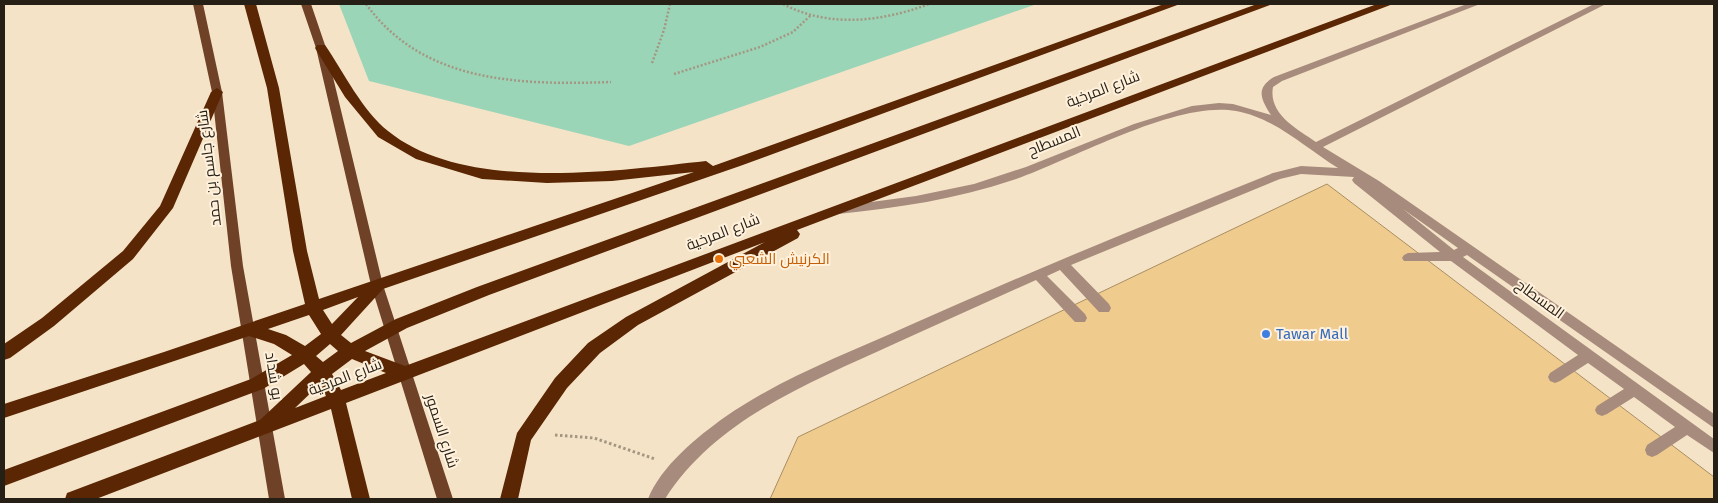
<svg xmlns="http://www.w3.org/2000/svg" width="1718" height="503" viewBox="0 0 1718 503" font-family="'Fira Sans',Cairo,sans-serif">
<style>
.green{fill:#9ad5b8}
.building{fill:#f0cb8e;stroke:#a88e63}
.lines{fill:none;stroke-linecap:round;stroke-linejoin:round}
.path-far1{stroke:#a49782;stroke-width:2.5;stroke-dasharray:2 2;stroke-linecap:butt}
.path{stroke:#a49782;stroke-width:3;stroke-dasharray:2.5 2.5;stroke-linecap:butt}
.minor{fill:#a78b7d;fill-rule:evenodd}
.major{fill:#6f4127;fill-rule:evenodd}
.highway{fill:#5a2603;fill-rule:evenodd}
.food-dot{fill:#e8710a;stroke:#fff1db;stroke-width:2}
.shop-dot{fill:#3f7fe0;stroke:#fff1db;stroke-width:2}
.labels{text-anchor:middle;stroke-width:4;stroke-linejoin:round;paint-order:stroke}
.street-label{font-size:15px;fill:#251f15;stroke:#fff1db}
.food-label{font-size:15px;fill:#c56008;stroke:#fff1db;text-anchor:start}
.shop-label{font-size:15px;fill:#366cbe;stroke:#fff1db;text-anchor:start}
</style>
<rect width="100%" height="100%" fill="#f5e3c7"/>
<!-- green -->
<path class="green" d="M339,4H1037L629,146L369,81Z"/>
<!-- building -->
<path class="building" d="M1327,184L1714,477V499H770L798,437Z"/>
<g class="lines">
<!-- path-far1 -->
<path class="path-far1" d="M366,4C424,84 521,85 611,82
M783,4C829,28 881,22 929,4
M652,63L664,30L670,4
M674,74L760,47L793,32L811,15"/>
<!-- path -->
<path class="path" d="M555,435L594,438L655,459"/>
<!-- minor -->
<path class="minor" d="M1467,4H1480L1282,81L1273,87C1268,114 1297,129 1316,142L1594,4H1606L1323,147L1379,181L1714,414V428L1467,255L1463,257L1714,439V453L1687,435L1657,455L1652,457L1647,455L1645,450L1647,445L1675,427L1634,397L1607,414L1602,416L1597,414L1595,410L1597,406L1624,389L1588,363L1560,381L1555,383L1550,381L1548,377L1550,373L1578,355L1451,261H1404L1402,258L1404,255L1408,253L1440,252L1354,183L1352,180L1354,177L1301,174L1280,179L1071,265L1109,304L1111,308L1109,312H1099L1060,270L1047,276L1085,314L1087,318L1085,322H1075L1036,280C989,301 941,323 894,344C811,382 716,419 665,499H648C661,466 697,437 725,417C781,378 846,354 908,326C1029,272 1149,223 1273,173L1301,166L1338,168C1304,147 1275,118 1236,111C1176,100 1072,160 1013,180C956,199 898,208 838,214L832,210L834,207L916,196L974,184L1026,167L1134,124L1192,106L1219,103L1233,104L1271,115C1260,98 1256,88 1274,77ZM1403,209L1458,248L1454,250Z"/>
<!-- major -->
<path class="major" d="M193,4H203L222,92L243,266L285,499H269L231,266L212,92Z
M301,4H311L326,48L383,285L453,499H437L371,285L316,48Z"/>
<!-- highway -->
<path class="highway" d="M244,4H256L279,88L307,251L319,299L694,172L612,181L547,183L482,179L416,159L378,137L345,97L315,48L317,45H325C344,73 362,110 388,131C464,193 615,171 706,161L713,166L1164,4H1180L740,166L383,289L341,335L351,343L396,319L477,287L1257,4H1273L489,295L407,328L365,351L405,366L1377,4H1393L797,230L800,234L798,238L638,325L600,353L567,388L531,440L518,499H500L517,433L555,378L588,343L626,317L765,242L346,403L370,499H352L331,409L96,499H65L67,493L260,420L311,372L304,364L263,389L4,486V470L251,379L292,355L274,344L249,336L4,418V404L164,352L305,304L293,251L267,88ZM358,297L332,324L323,310ZM309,315L321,334L305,346L286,335L268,329ZM330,344L338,351L323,362L316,356ZM352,359L386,373L341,390L332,374ZM320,384L326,396L295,408Z
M217,88L223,92L173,208L133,259L54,326L10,358L4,360V344L42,318L123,251L160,206L211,92Z"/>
</g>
<!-- markers -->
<circle class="food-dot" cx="719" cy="259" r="5"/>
<circle class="shop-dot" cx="1266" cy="334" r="5"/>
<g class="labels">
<!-- street labels -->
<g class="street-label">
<text transform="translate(1103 89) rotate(-21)" y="5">شارع المرخية</text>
<text transform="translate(1054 141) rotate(-22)" y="5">المسطاح</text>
<text transform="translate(209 168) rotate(-97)" y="5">شارع جاسم بن حمد</text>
<text transform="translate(723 232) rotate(-21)" y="5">شارع المرخية</text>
<text transform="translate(1540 299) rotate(36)" y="5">المسطاح</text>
<text transform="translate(274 376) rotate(81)" y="5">بو شداد</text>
<text transform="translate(345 377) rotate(-21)" y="5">شارع المرخية</text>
<text transform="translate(442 431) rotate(72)" y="5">شارع السمور</text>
</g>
<!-- food labels -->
<g class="food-label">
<text x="729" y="264">الكرنيش الشعبي</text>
</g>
<!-- shop labels -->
<g class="shop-label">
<text x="1276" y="339">Tawar Mall</text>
</g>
</g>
<!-- border -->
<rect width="1718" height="503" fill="none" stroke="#251f15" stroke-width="10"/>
</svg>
